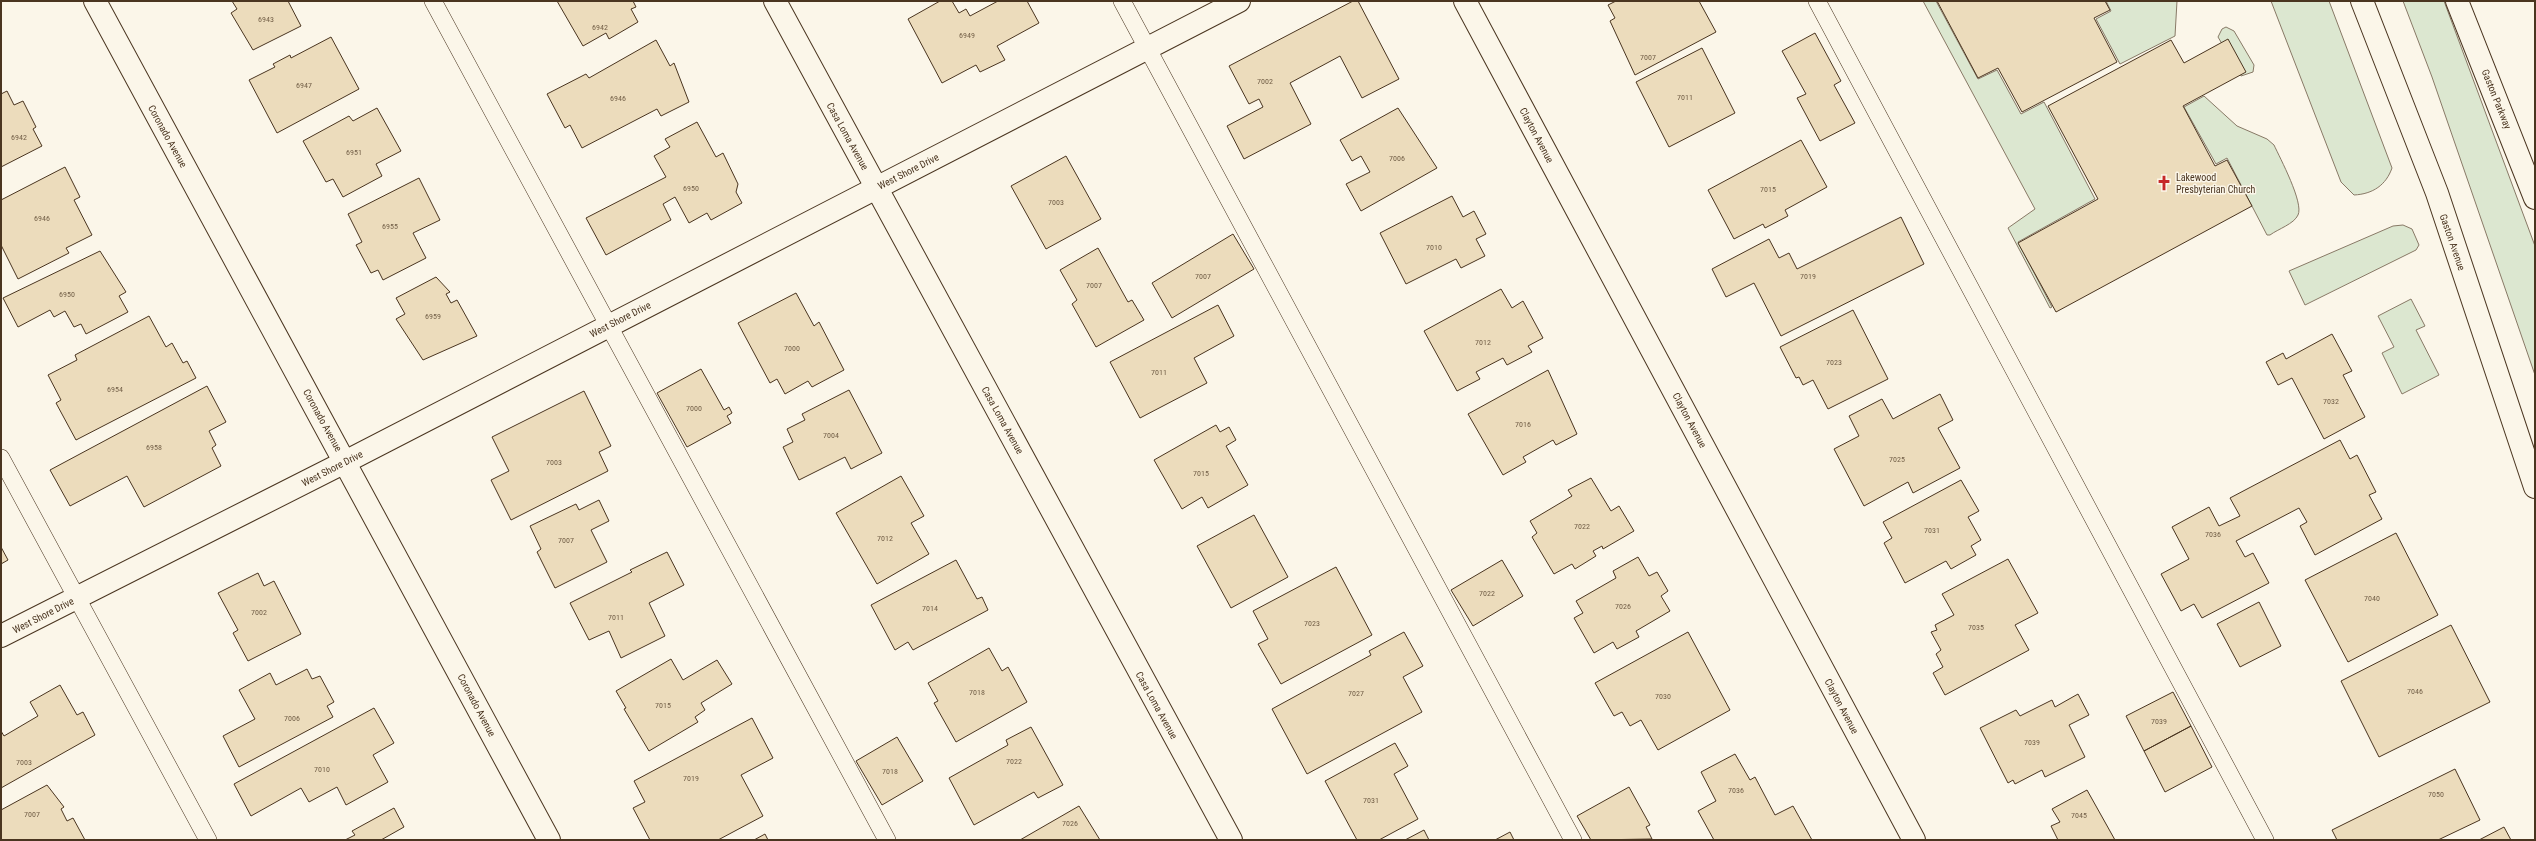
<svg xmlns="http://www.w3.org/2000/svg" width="2536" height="841" viewBox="0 0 2536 841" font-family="'Roboto Condensed',sans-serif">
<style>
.green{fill:#dce7d0;stroke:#887966}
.building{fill:#ecdcbc;stroke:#4a3520}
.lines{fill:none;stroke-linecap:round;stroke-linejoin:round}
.service-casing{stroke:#4a3520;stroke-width:18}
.minor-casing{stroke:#4a3520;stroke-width:24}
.tertiary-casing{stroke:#4a3520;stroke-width:24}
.service{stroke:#fbf6e9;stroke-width:17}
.minor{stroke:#fbf6e9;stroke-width:22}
.tertiary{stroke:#fbf6e9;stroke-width:22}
.labels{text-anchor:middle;stroke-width:3;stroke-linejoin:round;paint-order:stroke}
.number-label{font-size:8px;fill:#725f47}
.street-label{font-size:10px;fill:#4a3520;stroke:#fbf6e9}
.poi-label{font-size:10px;fill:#4a3520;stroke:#fbf6e9;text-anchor:start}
</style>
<rect width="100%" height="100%" fill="#fbf6e9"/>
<!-- green -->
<path class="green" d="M1923,1H1936L1978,79L1997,70L2021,114L2044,102L2095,199L2018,242L2052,307L2050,308L2008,228L2035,209Z
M2106,1H2177L2175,36L2120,64L2096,19L2111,11Z
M2271,1H2329L2392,168C2386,185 2373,194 2354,195L2341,182Z
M2403,1H2444L2535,246V375L2432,77Z
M2226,27L2234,31L2254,65L2253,72L2241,76L2218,37L2222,29Z
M2204,96L2237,126L2267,139L2274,145C2280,158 2304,203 2298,215C2294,224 2278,229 2270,235H2267L2227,158L2216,164L2184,107Z
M2403,225L2412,229L2419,245L2416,250L2305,305L2289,271L2393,226Z
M2411,299L2425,326L2416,330L2439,375L2402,394L2382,353L2394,347L2378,316Z"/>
<!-- building -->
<path class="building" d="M232,1H288L301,26L253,50L231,13L237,9Z
M557,1H633L636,7L631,9L638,22L609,39L606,33L583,46Z
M940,1H952L959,13L966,9L970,16L998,1H1027L1039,23L997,46L1005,60L980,72L976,65L942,83L908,19Z
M1353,1H1358L1399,79L1362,98L1340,56L1290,83L1311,124L1244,159L1227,126L1263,107L1259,99L1249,104L1229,66Z
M1616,1H1699L1716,32L1635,75L1610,21L1615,18L1608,5Z
M1937,1H2105L2110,10L2094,18L2117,62L2022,112L1998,68L1978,78Z
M1815,33L1841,81L1834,85L1855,123L1820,141L1797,98L1806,94L1782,51Z
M331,37L359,89L277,133L249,80L275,67L273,64L290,55L291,58Z
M2228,39L2246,72L2183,106L2215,166L2227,160L2252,206L2056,312L2018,243L2098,199L2048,106L2171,40L2184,63Z
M656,40L670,66L674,63L689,102L661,116L657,109L582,148L570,125L565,128L547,94L586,74L589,78Z
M1702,48L1735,113L1669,147L1636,82Z
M7,91L14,105L23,101L36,127L33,129L42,146L1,167V94Z
M377,108L401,151L376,164L382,176L343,197L333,179L326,182L303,141L349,116L353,121Z
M1398,108L1437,168L1361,211L1346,184L1370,172L1361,156L1352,161L1340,140Z
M697,122L716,157L723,153L738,184L736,192L742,203L711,220L707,213L689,223L675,197L663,204L671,220L606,255L586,218L666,177L654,156L670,147L665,139Z
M1801,140L1827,187L1785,210L1788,216L1765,228L1763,224L1734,239L1708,190Z
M1066,156L1101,219L1046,249L1011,186Z
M65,167L80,197L74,200L92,235L66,248L69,253L18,279L1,245V200Z
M419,178L440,220L413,233L426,258L383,280L378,270L371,273L356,245L362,242L348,214Z
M1452,196L1463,217L1474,211L1486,234L1476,239L1485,256L1461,268L1456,259L1406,284L1380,233Z
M1901,217L1924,264L1781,336L1754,283L1726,297L1712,269L1769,239L1779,258L1789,253L1797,269Z
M1233,234L1254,269L1172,318L1152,283Z
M1098,248L1128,302L1132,300L1144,320L1096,347L1072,304L1077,300L1060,270Z
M100,251L126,292L119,296L128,312L86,334L81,324L74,327L65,311L54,317L50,310L18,327L3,298Z
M436,277L450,292L446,294L451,303L457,300L477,336L423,360L396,319L405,314L396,298Z
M1501,289L1512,308L1523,301L1543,338L1528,346L1532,352L1507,365L1503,358L1476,372L1480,379L1457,391L1424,331Z
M796,293L814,326L819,322L844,370L812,387L808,381L785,394L777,379L770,383L738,323Z
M1218,305L1234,336L1194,358L1207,383L1140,418L1110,362Z
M1853,310L1888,379L1828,409L1813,380L1803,385L1799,377L1796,378L1780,347Z
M149,316L166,347L172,343L183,363L187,361L196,378L76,440L56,403L61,400L48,375L77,360L75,355Z
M2332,334L2352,371L2343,375L2365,417L2324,439L2292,378L2278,385L2266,362L2283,353L2286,359Z
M701,369L724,410L729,407L732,413L727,416L731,423L687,447L657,393Z
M1548,370L1577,434L1556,445L1553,440L1523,457L1526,462L1503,475L1468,414Z
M207,386L226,422L209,431L216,445L212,448L221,466L144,507L127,476L70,506L50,470Z
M849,390L882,453L851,469L845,457L799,480L783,447L793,442L787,429L805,420L802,414Z
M584,391L611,446L599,452L608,471L511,520L491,480L509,471L492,437Z
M1940,394L1953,420L1938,428L1960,468L1913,493L1908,482L1864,506L1834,449L1859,436L1849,416L1882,399L1893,419Z
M1216,425L1220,432L1229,427L1236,440L1226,446L1248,485L1208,508L1202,497L1182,509L1154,460Z
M2340,440L2350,459L2357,455L2376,492L2369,495L2382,519L2315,555L2300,526L2307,522L2299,508L2236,541L2245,557L2253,553L2269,583L2202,618L2194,604L2181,611L2161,574L2189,559L2172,527L2209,507L2219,526L2240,516L2230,498Z
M901,476L924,516L911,523L929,554L877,584L836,513Z
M1591,478L1611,511L1619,506L1634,531L1603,549L1602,546L1593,551L1596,556L1575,569L1572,564L1554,574L1532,537L1537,533L1530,521L1572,496L1568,490Z
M1961,480L1979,511L1968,517L1981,540L1971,546L1976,555L1951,569L1946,561L1905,583L1884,543L1892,538L1883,522Z
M599,500L609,521L591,530L607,562L555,588L537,552L541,549L530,526L576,504L579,510Z
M1254,515L1288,577L1231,608L1197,546Z
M2396,533L2438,615L2348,662L2305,580Z
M1,547L8,560L1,564Z
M667,552L684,585L649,603L665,636L621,658L609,631L589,640L570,603L632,572L630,570Z
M1638,557L1649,576L1657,572L1668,591L1661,596L1670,611L1636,631L1639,637L1617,649L1613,642L1594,653L1574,618L1583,613L1576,601L1616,578L1613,571Z
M2008,559L2038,613L2015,625L2029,650L1945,695L1933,673L1943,667L1936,654L1941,650L1931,632L1937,630L1935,625L1954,615L1942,594Z
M956,560L977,599L982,597L988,610L913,650L908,642L895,650L871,605Z
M1502,560L1523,596L1473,626L1451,590Z
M1336,567L1372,635L1281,684L1258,644L1268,639L1253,611Z
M258,573L264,586L274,581L301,634L248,661L233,633L238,630L218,593Z
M2259,602L2281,646L2240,667L2217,624Z
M2451,625L2490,702L2379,757L2341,681Z
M1404,632L1423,666L1403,677L1422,712L1307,774L1272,709L1371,655L1369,651Z
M1688,632L1730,710L1658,750L1641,720L1630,726L1622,712L1614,716L1595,683Z
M989,648L1002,671L1008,667L1027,702L956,742L934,703L938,701L928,683Z
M671,659L683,680L717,660L732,684L701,703L705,710L695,717L698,722L649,751L624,709L626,708L616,691Z
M307,669L312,679L320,676L334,702L327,706L333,717L239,767L223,736L255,719L239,690L270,673L276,685Z
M60,685L77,715L83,712L95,735L1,788V731L4,736L38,716L30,702Z
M2173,692L2191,726L2144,751L2126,716Z
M2078,694L2089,715L2069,725L2085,757L2045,777L2042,770L2015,784L2013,780L2008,783L1980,728L2016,710L2020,716L2052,700L2055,707Z
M374,708L394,743L373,755L388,782L346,805L337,787L309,802L301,788L251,816L234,784Z
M752,718L773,758L741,775L763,816L718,840H650L633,808L645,802L634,781Z
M2191,726L2212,767L2165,792L2144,751Z
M1031,727L1063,785L1038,798L1034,792L974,825L949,778L1008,745L1006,740Z
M897,737L923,781L882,805L856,761Z
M1395,743L1408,766L1394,774L1418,819L1379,840H1357L1325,781Z
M1735,754L1750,780L1755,777L1775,815L1793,806L1812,840H1714L1698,811L1716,801L1701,772Z
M2455,769L2480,820L2438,840H2337L2332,830Z
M47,785L64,807L61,809L67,821L73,818L85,840H1V810Z
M1629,787L1650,825L1646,827L1652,839L1591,840L1577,816Z
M2087,790L2115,840H2058L2051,826L2060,822L2052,809Z
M1079,806L1100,840H1020Z
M394,808L404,827L381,840H345L355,835L352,831Z
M2504,827L2511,840H2479Z
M1424,830L1429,840H1405Z
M1510,832L1514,840H1495Z
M765,834L768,840H754Z"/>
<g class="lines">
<!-- service casing -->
<g class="service-casing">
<path id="service" d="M433,1L887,840
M1122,1L1573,840
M1817,1L2265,840
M1,458L208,840"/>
</g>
<!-- minor casing -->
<g class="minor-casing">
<path id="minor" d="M95,1L549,840
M775,1L1231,840
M1465,1L1914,840
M2457,1L2535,198"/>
</g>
<!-- tertiary casing -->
<g class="tertiary-casing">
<path id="tertiary" d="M2362,1L2437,193L2535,487
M1,636L345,462L1239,1"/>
</g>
<!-- service -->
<use href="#service" class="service"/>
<!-- minor -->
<use href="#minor" class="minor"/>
<!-- tertiary -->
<use href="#tertiary" class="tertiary"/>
</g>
<!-- icons -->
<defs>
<g id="church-bare" transform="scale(1.2)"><path d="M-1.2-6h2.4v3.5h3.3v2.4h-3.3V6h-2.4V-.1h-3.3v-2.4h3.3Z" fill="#c62828" stroke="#fbf6e9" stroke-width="2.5" paint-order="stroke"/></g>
</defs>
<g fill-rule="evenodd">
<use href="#church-bare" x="2164" y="183"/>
</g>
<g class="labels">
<!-- number labels -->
<g class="number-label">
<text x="266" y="22">6943</text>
<text x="600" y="30">6942</text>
<text x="967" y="38">6949</text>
<text x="1648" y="60">7007</text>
<text x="1265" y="84">7002</text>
<text x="304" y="88">6947</text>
<text x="1685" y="100">7011</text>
<text x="618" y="101">6946</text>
<text x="19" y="140">6942</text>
<text x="354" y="155">6951</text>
<text x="1397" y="161">7006</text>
<text x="691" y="191">6950</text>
<text x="1768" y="192">7015</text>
<text x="1056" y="205">7003</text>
<text x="42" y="221">6946</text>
<text x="390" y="229">6955</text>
<text x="1434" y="250">7010</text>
<text x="1203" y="279">7007</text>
<text x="1808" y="279">7019</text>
<text x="1094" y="288">7007</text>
<text x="67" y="297">6950</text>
<text x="433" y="319">6959</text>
<text x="1483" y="345">7012</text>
<text x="792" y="351">7000</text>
<text x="1834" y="365">7023</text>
<text x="1159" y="375">7011</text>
<text x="115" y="392">6954</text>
<text x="2331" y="404">7032</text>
<text x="694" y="411">7000</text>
<text x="1523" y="427">7016</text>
<text x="831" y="438">7004</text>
<text x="154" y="450">6958</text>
<text x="1897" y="462">7025</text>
<text x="554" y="465">7003</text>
<text x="1201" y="476">7015</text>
<text x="1582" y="529">7022</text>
<text x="1932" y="533">7031</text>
<text x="2213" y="537">7036</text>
<text x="885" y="541">7012</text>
<text x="566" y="543">7007</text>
<text x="1487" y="596">7022</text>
<text x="2372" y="601">7040</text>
<text x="1623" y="609">7026</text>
<text x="930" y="611">7014</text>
<text x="259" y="615">7002</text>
<text x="616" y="620">7011</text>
<text x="1312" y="626">7023</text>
<text x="1976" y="630">7035</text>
<text x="2415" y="694">7046</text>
<text x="977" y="695">7018</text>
<text x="1356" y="696">7027</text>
<text x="1663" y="699">7030</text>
<text x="663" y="708">7015</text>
<text x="292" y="721">7006</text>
<text x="2159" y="724">7039</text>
<text x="2032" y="745">7039</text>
<text x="1014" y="764">7022</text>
<text x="24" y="765">7003</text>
<text x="322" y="772">7010</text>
<text x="890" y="774">7018</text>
<text x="691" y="781">7019</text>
<text x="1736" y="793">7036</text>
<text x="2436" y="797">7050</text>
<text x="1371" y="803">7031</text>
<text x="32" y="817">7007</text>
<text x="2079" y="818">7045</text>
<text x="1070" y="826">7026</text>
</g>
<!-- street labels -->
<g class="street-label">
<text transform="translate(2497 99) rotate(68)" y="4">Gaston Parkway</text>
<text transform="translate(1537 135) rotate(62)" y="4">Clayton Avenue</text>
<text transform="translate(168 136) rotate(61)" y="4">Coronado Avenue</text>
<text transform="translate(848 136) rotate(61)" y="4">Casa Loma Avenue</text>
<text transform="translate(908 171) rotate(-27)" y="4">West Shore Drive</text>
<text transform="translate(2453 242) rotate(71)" y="4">Gaston Avenue</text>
<text transform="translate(620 319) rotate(-27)" y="4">West Shore Drive</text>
<text transform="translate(323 420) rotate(61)" y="4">Coronado Avenue</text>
<text transform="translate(1003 420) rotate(61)" y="4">Casa Loma Avenue</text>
<text transform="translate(1690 420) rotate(62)" y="4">Clayton Avenue</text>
<text transform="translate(332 468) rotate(-27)" y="4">West Shore Drive</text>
<text transform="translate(43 615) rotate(-27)" y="4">West Shore Drive</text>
<text transform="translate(477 705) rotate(62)" y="4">Coronado Avenue</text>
<text transform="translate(1157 705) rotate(61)" y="4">Casa Loma Avenue</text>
<text transform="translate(1842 706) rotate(62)" y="4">Clayton Avenue</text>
</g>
<!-- poi labels -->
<g class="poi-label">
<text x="2176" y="181">Lakewood<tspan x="2176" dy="12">Presbyterian Church</tspan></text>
</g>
</g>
<!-- border -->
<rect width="2536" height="841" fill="none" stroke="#4a3520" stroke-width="4"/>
</svg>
